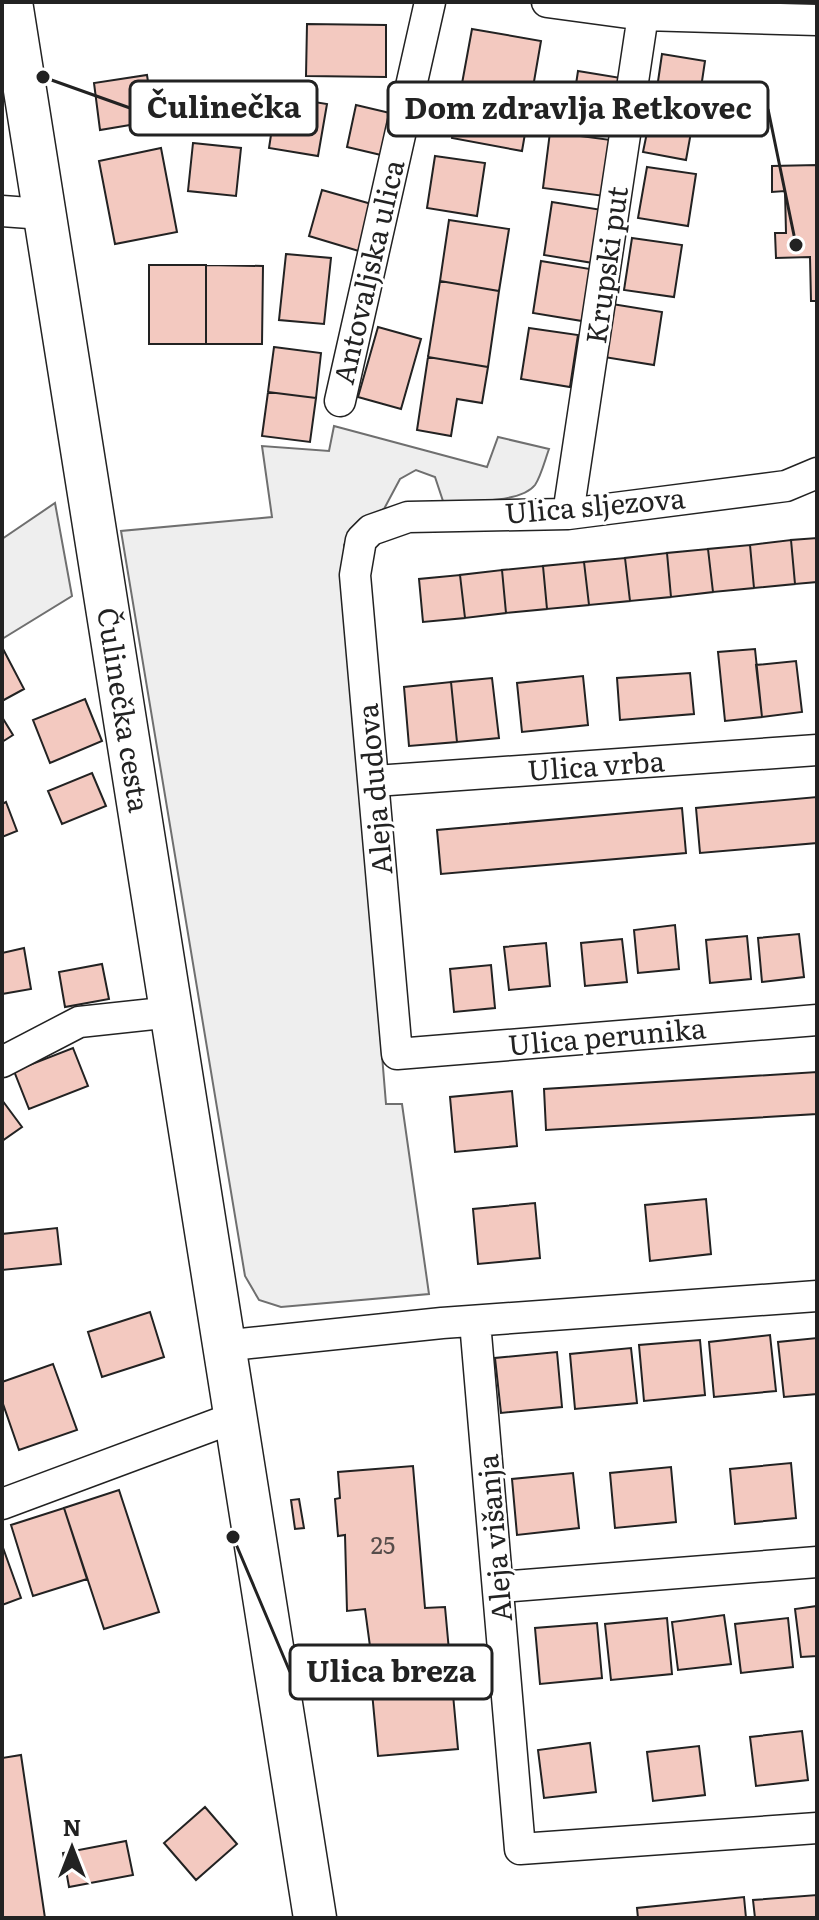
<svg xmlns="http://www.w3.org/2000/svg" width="819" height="1920" viewBox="0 0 819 1920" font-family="Literata,serif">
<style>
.green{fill:#eee;stroke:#6f6f6f;stroke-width:2}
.building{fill:#f3c9c0;stroke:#222;stroke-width:2}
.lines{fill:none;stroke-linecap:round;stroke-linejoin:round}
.street-casing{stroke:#222;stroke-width:33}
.secondary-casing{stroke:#222;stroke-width:45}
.street{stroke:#fff;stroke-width:30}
.secondary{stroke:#fff;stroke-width:42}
.labels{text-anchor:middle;stroke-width:6;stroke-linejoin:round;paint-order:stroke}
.number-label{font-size:24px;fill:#564c4a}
.street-label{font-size:28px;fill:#222;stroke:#fff}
.leader{fill:none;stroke:#222;stroke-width:3}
.callout-dot{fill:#222;stroke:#fff;stroke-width:3}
.callout{fill:#fff;stroke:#222;stroke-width:3}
.callout-label{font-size:30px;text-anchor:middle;font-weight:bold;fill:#222}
</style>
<rect width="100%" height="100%" fill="#fff"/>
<!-- green -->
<path class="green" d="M334,426L487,467L498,437L549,449C545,460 541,476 535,485C520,504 465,501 443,501L435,477L416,470L400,479L384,509L359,522L344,545L346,615L386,1104H402L429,1294L281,1307L259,1300L245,1276L121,531L272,517L262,446L329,451Z
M55,503L72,596L2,639V539Z"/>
<!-- building -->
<path class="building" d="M307,24L386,25V77L306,76Z
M472,29L541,41L522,151L452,138Z
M662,54L705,61L698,108L655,102Z
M578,71L627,79L619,131L570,124Z
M147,75L154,121L100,130L94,83Z
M277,96L327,104L318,156L269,148Z
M356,105L390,113L381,155L347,147Z
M651,113L693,121L686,160L643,152Z
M550,132L611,140L604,196L543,188Z
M193,143L241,148L236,196L188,191Z
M161,148L177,232L115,244L99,161Z
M435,156L485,163L477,216L427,208Z
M817,165V301H811L810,257L776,258L775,233H786L785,191L772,192V166Z
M647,167L696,174L688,226L638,218Z
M322,190L375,205L362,252L309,236Z
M552,202L602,210L593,263L544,255Z
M449,220L509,229L499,291L440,281Z
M632,238L682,245L674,297L624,290Z
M286,254L331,258L324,324L279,320Z
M541,261L590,269L582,321L533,313Z
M149,265H206V344H149Z
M206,265L263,266L262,344H206Z
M440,281L499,291L488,367L428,357Z
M612,304L662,312L654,365L604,357Z
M378,327L421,339L401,409L358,397Z
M529,328L578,335L570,387L521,379Z
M274,347L321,353L316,398L268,392Z
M428,357L488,367L482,403L457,399L451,436L417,430Z
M268,392L316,398L310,442L262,436Z
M817,538V582L795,584L791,540Z
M791,540L795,584L754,588L750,545Z
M750,545L754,588L713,592L708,549Z
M708,549L713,592L671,597L667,553Z
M667,553L671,597L630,601L625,558Z
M625,558L630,601L589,605L584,562Z
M584,562L589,605L547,609L543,566Z
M543,566L547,609L506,613L502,570Z
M502,570L506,613L465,618L460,575Z
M460,575L465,618L423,622L419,579Z
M2,647L24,689L2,701Z
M755,649L762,717L725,721L718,652Z
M796,661L802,712L762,717L756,665Z
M690,673L694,714L620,720L617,678Z
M583,676L588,725L522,732L517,683Z
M492,678L499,738L457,742L451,682Z
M451,682L457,742L409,746L404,687Z
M85,699L102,741L50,763L33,720Z
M2,717L13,735L2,742Z
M92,773L106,806L62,824L48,791Z
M817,797V843L700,853L696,808Z
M6,802L17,831L2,837V804Z
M682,808L686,853L441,874L437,830Z
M675,925L679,969L638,973L634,930Z
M799,934L804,977L762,982L758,938Z
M747,936L751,979L710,983L706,940Z
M622,939L627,982L585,986L581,943Z
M546,943L550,986L509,990L504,947Z
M24,948L31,989L2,994V953Z
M102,964L109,999L65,1007L59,972Z
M491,965L495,1008L454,1012L450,969Z
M73,1048L88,1086L29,1109L14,1071Z
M817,1072V1114L546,1130L544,1089Z
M512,1091L517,1146L455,1152L450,1097Z
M2,1100L22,1127L2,1141Z
M706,1199L711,1254L650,1261L645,1205Z
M535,1203L540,1258L478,1264L473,1209Z
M57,1228L61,1264L2,1270V1234Z
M150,1312L164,1357L102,1377L88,1332Z
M770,1335L776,1391L714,1397L709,1342Z
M817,1338V1394L784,1397L778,1342Z
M700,1340L705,1395L644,1401L639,1345Z
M631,1348L637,1403L575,1409L570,1354Z
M557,1352L562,1407L501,1413L495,1358Z
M53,1364L77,1430L19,1450L2,1401V1382Z
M791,1463L796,1518L735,1524L730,1469Z
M413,1466L425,1608L445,1607L458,1749L378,1756L372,1692L376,1691L365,1609L347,1611L345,1535L338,1536L335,1499L340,1498L338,1472Z
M671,1467L676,1522L615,1528L610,1473Z
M573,1473L579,1528L517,1535L512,1479Z
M119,1490L159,1612L104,1629L64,1508Z
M299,1499L304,1528L295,1529L291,1500Z
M64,1508L87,1579L33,1596L11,1525Z
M2,1545L21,1598L2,1605Z
M817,1606V1656L801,1657L795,1609Z
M724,1615L731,1664L678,1670L672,1622Z
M667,1618L672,1674L611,1680L605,1624Z
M788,1618L793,1667L741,1673L735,1624Z
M597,1623L602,1678L540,1684L535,1628Z
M802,1731L808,1780L756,1786L750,1737Z
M590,1743L596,1792L544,1798L538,1750Z
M699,1746L705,1795L653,1801L647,1752Z
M21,1755L45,1918H2V1758Z
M205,1807L237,1844L196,1880L164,1843Z
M126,1841L133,1875L69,1887L63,1853Z
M817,1895V1918H755L753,1900Z
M744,1897L746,1918H638L637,1908Z"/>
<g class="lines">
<!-- street casing -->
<g class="street-casing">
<path id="street" d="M547,2L643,15L817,20
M2,211L43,214
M340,401L430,2
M817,473L786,486L568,514L408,517L371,530L361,540L355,575L397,1054L817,1020
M568,514L643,15
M375,781L817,750
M2,1062L79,1022L172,1012
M475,1322L520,1849L817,1828
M222,1346L442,1323L817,1296
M2,1504L233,1418
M500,1587L817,1562"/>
</g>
<!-- secondary casing -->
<g class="secondary-casing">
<path id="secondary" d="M11,2L315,1918"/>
</g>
<!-- street -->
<use href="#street" class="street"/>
<!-- secondary -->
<use href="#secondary" class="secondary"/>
</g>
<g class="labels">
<!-- number labels -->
<g class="number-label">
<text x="383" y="1554">25</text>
</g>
<!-- street labels -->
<g class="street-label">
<text transform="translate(607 265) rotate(-82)" y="10">Krupski put</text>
<text transform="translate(369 272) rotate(-77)" y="10">Antovaljska ulica</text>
<text transform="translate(595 506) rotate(-5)" y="10">Ulica sljezova</text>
<text transform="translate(123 710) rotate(81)" y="10">Čulinečka cesta</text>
<text transform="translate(596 766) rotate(-4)" y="10">Ulica vrba</text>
<text transform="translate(375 789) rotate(-95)" y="10">Aleja dudova</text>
<text transform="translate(607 1037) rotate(-5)" y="10">Ulica perunika</text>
<text transform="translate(495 1538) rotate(-95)" y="10">Aleja višanja</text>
</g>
</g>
<!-- callouts -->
<path class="leader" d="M43 77L130 108M796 245L768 109M233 1537L290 1672"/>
<g class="callout-dot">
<circle cx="43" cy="77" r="8"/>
<circle cx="796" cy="245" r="8"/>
<circle cx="233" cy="1537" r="8"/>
</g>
<g class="callout">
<rect x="130" y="81" width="187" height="54" rx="8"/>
<rect x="388" y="82" width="380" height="54" rx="8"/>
<rect x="290" y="1645" width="202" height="54" rx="8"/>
</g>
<g class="callout-label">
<text x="224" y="118">Čulinečka</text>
<text x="578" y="119">Dom zdravlja Retkovec</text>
<text x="391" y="1682">Ulica breza</text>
</g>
<!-- border -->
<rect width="819" height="1920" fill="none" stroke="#222222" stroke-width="8"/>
<!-- north arrow -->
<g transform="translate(72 1848)" stroke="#ffffff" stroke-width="6" paint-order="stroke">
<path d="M0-6L14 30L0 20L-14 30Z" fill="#222222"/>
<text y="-12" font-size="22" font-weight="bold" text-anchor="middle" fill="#222222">N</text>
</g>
</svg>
